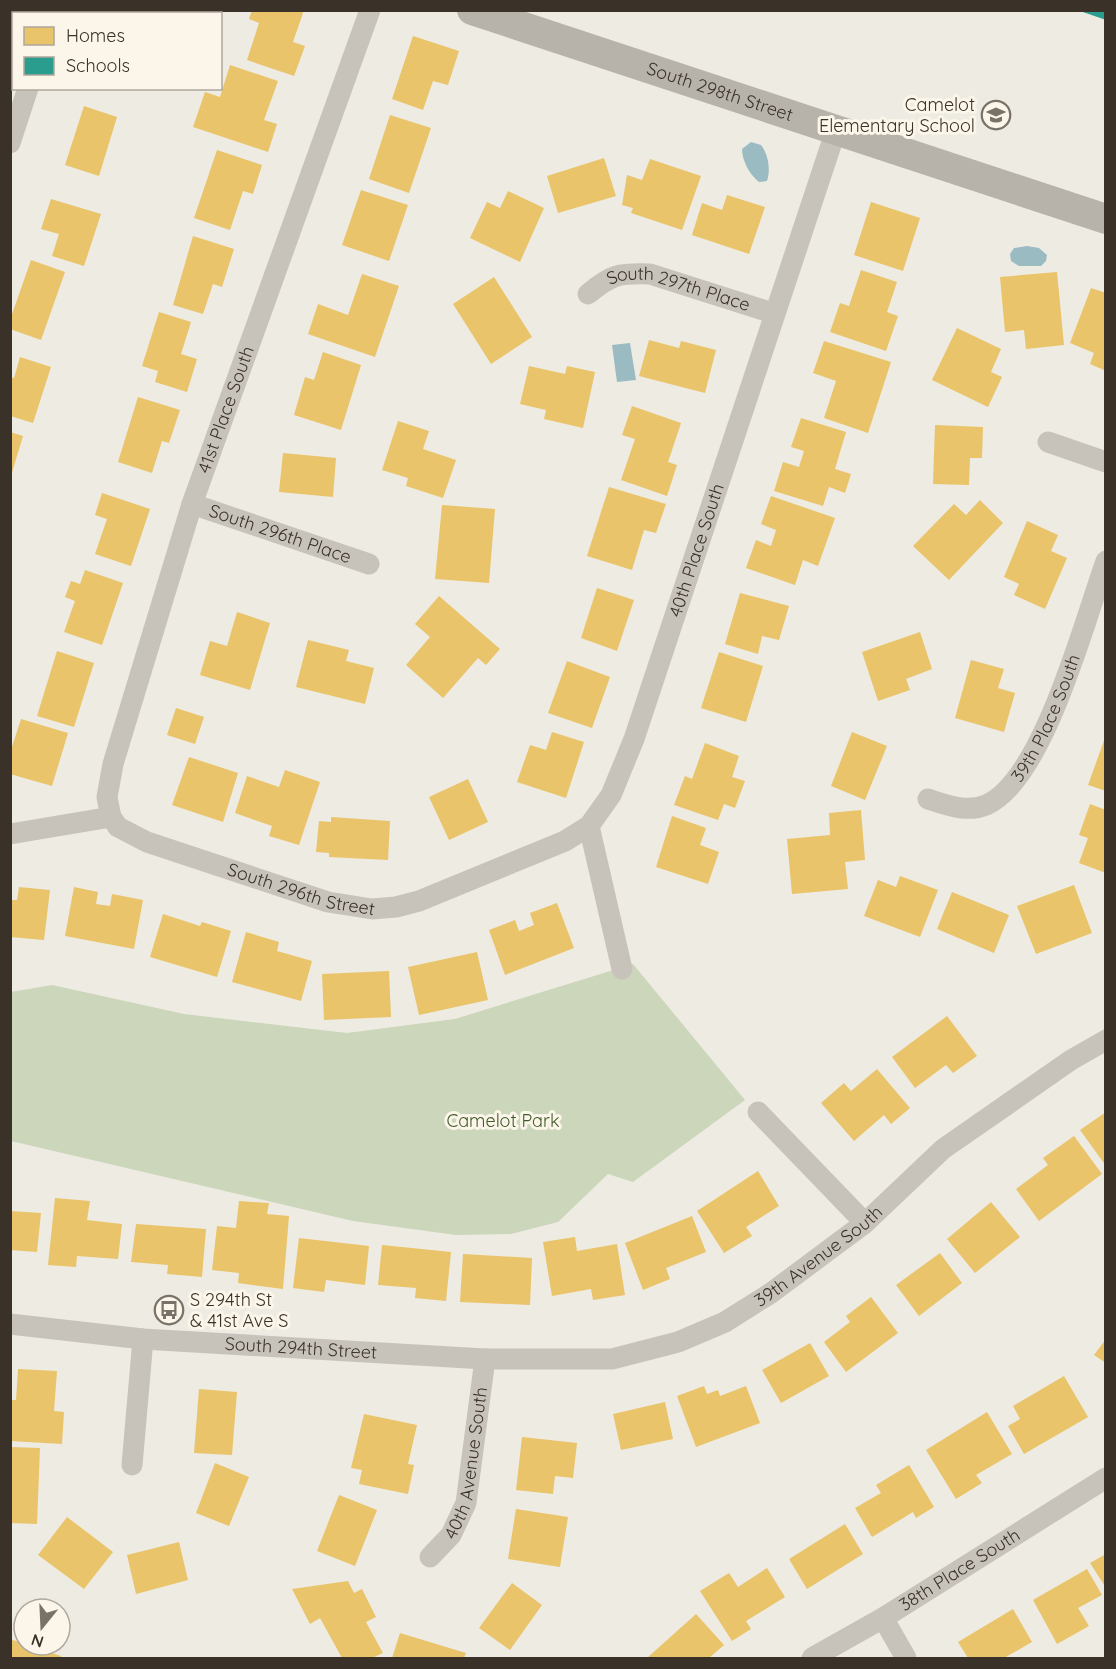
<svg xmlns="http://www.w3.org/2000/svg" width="1116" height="1669" viewBox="0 0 1116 1669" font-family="Quicksand,sans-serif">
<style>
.green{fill:#cbd6ba}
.water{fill:#9bbbc2}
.homes{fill:#e9c46a}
.schools{fill:#2a9d8f}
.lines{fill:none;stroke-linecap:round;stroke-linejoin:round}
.street{stroke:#c8c3ba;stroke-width:21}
.secondary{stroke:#b8b3aa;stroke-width:30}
.labels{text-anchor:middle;stroke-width:6;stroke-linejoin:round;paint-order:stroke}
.street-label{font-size:18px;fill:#3a3128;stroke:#fbf6e9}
.poi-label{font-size:18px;fill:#3a3128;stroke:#fbf6e9;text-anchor:end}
.park-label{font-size:18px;fill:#3f5a29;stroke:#fbf6e9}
</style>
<rect width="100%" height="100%" fill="#eeebe2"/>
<!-- green -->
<path class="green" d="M633,964L745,1100L633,1182L608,1174L558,1222L511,1234L456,1235L353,1221L11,1141V992L52,985L184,1014L347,1033L455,1019Z"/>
<!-- water -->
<path class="water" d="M751,142L761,145C768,154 771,169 767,181L759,182C750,175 742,161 742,149Z
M1027,246L1039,248L1047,255L1046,261L1041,266H1019L1011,261L1010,254L1014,248Z
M630,343L636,380L617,382L612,345Z"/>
<!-- homes -->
<path class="homes" d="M125,10H166L165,14H132Z
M252,10H304L293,42L305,46L294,76L247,60L259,23L249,19Z
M413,36L459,51L448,85L433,81L423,110L392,99Z
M230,65L278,81L264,120L277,124L268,152L193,127L205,92L220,97Z
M84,106L117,117L99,176L65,165Z
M390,115L431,128L409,193L369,179Z
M217,150L262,165L253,194L243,191L230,230L194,218Z
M604,158L616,196L558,213L547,176Z
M650,159L701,176L682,230L631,213L633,208L622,205L627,175L642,180Z
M361,190L408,205L389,261L342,245Z
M508,191L544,208L520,262L470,238L487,202L500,208Z
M727,195L765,207L749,254L692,235L702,203L722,210Z
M51,199L101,214L84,266L52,256L59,234L41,229Z
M871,202L920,218L903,271L854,255Z
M193,236L234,249L222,287L213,284L203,314L173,305Z
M31,260L65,272L41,340L10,329V320Z
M861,270L897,282L887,312L898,316L886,351L830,332L840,303L849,306Z
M1057,272L1064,345L1026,349L1024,330L1005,332L1000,277Z
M362,274L399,286L375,357L308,334L318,304L348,315Z
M494,277L532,337L491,364L453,304Z
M1091,288L1106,293V371L1090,364L1094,353L1070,343Z
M159,312L191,322L181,354L197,359L187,392L155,382L158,371L142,366Z
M957,328L1001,349L991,372L1002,377L988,407L932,380Z
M649,340L679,348L681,341L716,350L705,393L639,376Z
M824,341L891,362L868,433L824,418L836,381L813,373Z
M323,352L361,365L341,430L294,415L305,377L314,380Z
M20,357L51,367L33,423L10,416V377L14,378Z
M529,366L565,374L567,366L595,372L583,428L544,419L546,410L520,404Z
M138,397L180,410L169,443L162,441L152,473L118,462Z
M632,406L681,423L668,462L677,465L667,496L621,480L635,439L622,435Z
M801,418L846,432L835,469L851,474L845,493L829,487L823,506L774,491L783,462L799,467L804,451L791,447Z
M398,421L429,431L423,449L456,460L443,498L406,486L408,478L382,470Z
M935,425L983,427L982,458H970L969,485L933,484Z
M10,432L23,436L11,476H10Z
M283,453L336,458L333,497L279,492Z
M609,487L666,504L656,533L644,530L632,570L587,556Z
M102,493L150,509L131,566L95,554L107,519L95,515Z
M771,496L835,518L818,566L803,560L795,585L746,568L756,540L771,546L776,530L761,524Z
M980,500L1003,523L949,580L913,546L954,504L966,515Z
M442,505L495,509L489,583L435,579Z
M1027,521L1058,535L1051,551L1067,558L1045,609L1014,595L1019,584L1004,577Z
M85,570L123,583L102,645L64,632L75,601L65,597L71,581L80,584Z
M597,588L634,600L617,651L581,638Z
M740,593L789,606L779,640L762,636L758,654L725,644Z
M439,596L500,649L486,665L478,658L443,698L406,665L430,637L415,624Z
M237,612L270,623L250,690L200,675L210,641L227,646Z
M920,632L932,669L906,679L910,690L878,701L862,652Z
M308,640L349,650L346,661L374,668L365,704L296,687Z
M57,651L94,663L74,727L37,716Z
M719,652L763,666L746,722L701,708Z
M971,660L1004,669L998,688L1015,693L1004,732L955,718Z
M567,661L610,677L592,728L548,713Z
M176,708L204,717L195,744L167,735Z
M21,719L68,733L52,786L10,774V753Z
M552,732L584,742L566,798L517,782L530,745L546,750Z
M852,732L887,746L865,800L831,786Z
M1106,735V791L1088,785Z
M705,743L739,756L732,777L745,781L735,808L724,804L718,820L674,805L685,776L692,779Z
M189,757L238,773L223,822L172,805Z
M285,770L320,782L299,845L269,836L272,826L235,813L247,776L279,787Z
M468,779L488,822L449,840L429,797Z
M1090,804L1106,810V873L1079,863L1088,838L1079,835Z
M861,810L865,860L845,862L848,889L792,894L787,839L830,835L829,813Z
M672,816L706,828L700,845L719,852L708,884L656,867Z
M331,817L390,821L388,860L329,857V853L316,852L319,821L331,822Z
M900,876L938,890L920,937L864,916L878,880L896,887Z
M1074,885L1092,933L1036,954L1017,906Z
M19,887L50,890L44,940L10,937V900H17Z
M74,887L98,892L96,904L110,906L112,894L143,900L134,949L65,936Z
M952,892L1009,915L994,953L937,929Z
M557,903L574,948L505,975L489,930L515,920L519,931L534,925L530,913Z
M163,914L200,926L202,922L231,931L217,977L150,957Z
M246,932L279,942L277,951L312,961L301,1001L232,982Z
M477,952L488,1000L419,1015L408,967Z
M389,971L391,1017L324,1020L322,974Z
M947,1016L977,1056L953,1073L946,1065L915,1088L892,1057Z
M877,1069L910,1108L891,1124L884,1115L854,1141L821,1103L844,1083L851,1091Z
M1106,1112V1166L1080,1130Z
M1074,1136L1102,1174L1039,1221L1016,1189L1048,1165L1043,1158Z
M758,1171L779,1206L746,1227L752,1236L724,1253L697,1211Z
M55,1198L90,1201L87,1220L122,1224L118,1259L77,1256L76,1267L48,1265Z
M239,1201L269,1203L267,1214L289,1216L283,1289L238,1283L239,1273L212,1270L217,1226L236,1228Z
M991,1202L1020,1237L975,1273L947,1239Z
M10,1211L41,1213L37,1252L10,1250Z
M692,1216L706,1252L666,1268L670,1279L643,1290L625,1243Z
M136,1224L206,1229L202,1277L167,1274L168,1265L131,1262Z
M575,1237L577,1251L617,1244L625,1295L593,1300L591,1289L552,1296L543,1242Z
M299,1238L369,1246L365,1285L326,1280L324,1292L293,1288Z
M382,1245L451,1252L446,1301L415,1298L416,1288L378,1285Z
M940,1253L962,1283L919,1316L896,1285Z
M463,1254L532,1258L530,1305L460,1302Z
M871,1297L898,1333L846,1372L824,1342L850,1322L846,1316Z
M1106,1339V1363L1094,1355Z
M810,1343L829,1376L781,1403L762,1370Z
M18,1369L57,1371L54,1411L64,1412L62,1444L10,1441V1400H16Z
M1064,1376L1088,1417L1024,1454L1008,1426L1020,1419L1013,1406Z
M704,1386L707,1394L718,1390L720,1396L746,1386L760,1423L696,1447L677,1396Z
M199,1389L237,1392L232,1455L194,1453Z
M665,1402L673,1439L621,1450L613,1414Z
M987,1412L1012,1454L976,1475L982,1483L956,1499L926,1450Z
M364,1414L417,1425L408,1464L414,1465L408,1494L359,1484L362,1470L351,1468Z
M522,1437L577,1443L573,1478L555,1476L553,1494L516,1490Z
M10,1447L40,1448L37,1524L10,1523Z
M215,1463L249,1477L229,1526L196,1513Z
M909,1465L934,1507L916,1518L913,1512L872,1537L855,1508L881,1493L876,1485Z
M339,1495L377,1510L355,1566L317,1551Z
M516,1509L568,1517L560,1567L508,1559Z
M67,1517L113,1552L84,1589L38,1555Z
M845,1524L863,1554L807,1589L789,1559Z
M179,1542L188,1580L136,1594L127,1555Z
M1106,1554V1588L1090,1563Z
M767,1568L785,1597L746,1621L751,1629L732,1641L700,1591L729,1573L738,1587Z
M1087,1569L1102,1595L1078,1608L1089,1626L1057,1644L1033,1600Z
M348,1581L354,1593L362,1589L376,1617L366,1622L383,1653L372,1658H342L320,1618L310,1624L292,1589Z
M512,1583L542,1605L510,1650L479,1628Z
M1013,1609L1032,1642L1004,1658H968L958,1642Z
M696,1614L724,1645L709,1658H647Z
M400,1633L466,1653L464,1658H392Z
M10,1639L61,1656L60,1658H10Z"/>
<!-- schools -->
<path class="schools" d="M1106,10V20L1080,11V10Z"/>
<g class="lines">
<!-- street -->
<g class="street">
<path d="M54,14L55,10"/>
<path d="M10,52L14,53"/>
<path d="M10,143L28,88"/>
<path id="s1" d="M588,294C612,274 619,273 650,274L773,313"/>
<path d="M1048,442L1106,462"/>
<path id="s2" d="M192,504L369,564"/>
<path id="s3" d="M928,799C946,805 967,813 986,805C1043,781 1085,619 1106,561"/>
<path id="s4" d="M111,817L107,797L113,764L192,504L370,10"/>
<path d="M589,826L622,969"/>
<path id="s5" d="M10,834L111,817L118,827L147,842L328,902L372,909L396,907L419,901L565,841L589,826L611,795L634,739L836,130"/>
<path d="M758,1112L865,1223"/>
<path id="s6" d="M10,1324L143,1339L485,1359H612L678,1342L725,1322L771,1293L865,1223L943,1149L1071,1060L1106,1040"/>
<path d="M132,1465L143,1339"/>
<path id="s7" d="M430,1557L451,1535L466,1503L485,1359"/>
<path d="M883,1618L906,1658"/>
<path id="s8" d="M812,1658L883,1618L1106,1478"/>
</g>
<!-- secondary -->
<path class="secondary" id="s9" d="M472,10L1106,219"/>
</g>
<!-- icons -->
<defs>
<g id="school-ring" transform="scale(1.5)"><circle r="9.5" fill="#fbf6e9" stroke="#797269" stroke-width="1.5"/><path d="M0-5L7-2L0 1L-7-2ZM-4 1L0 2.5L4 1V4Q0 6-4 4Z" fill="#797269"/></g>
<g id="bus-ring" transform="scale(1.5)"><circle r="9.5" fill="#fbf6e9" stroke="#797269" stroke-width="1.5"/><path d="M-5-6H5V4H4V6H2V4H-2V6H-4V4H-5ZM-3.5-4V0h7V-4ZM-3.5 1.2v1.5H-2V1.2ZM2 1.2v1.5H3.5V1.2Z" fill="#797269"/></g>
</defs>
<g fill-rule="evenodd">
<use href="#school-ring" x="996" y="115"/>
<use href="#bus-ring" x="169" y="1310"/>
</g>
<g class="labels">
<!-- street labels -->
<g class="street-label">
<text dy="6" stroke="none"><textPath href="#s9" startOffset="261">South 298th Street</textPath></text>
<text dy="6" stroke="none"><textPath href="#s1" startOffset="98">South 297th Place</textPath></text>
<text dy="6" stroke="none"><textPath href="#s4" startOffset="426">41st Place South</textPath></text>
<text dy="6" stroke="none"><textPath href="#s2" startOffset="93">South 296th Place</textPath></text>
<text dy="6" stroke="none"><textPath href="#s5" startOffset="914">40th Place South</textPath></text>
<text dy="6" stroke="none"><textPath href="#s3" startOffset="168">39th Place South</textPath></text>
<text dy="6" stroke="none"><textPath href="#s5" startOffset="309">South 296th Street</textPath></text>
<text dy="6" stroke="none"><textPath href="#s6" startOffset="837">39th Avenue South</textPath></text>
<text dy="6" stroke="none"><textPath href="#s6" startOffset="292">South 294th Street</textPath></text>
<text dy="6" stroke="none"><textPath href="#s7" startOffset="105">40th Avenue South</textPath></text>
<text dy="6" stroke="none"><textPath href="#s8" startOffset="172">38th Place South</textPath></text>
</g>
<!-- poi labels -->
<g class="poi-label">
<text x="975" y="111">Camelot<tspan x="975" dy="21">Elementary School</tspan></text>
<text x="190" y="1306" text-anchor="start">S 294th St<tspan x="190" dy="21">&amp; 41st Ave S</tspan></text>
</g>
<!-- park labels -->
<g class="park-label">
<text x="503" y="1127">Camelot Park</text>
</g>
</g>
<!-- border -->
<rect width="1116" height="1669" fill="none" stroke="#3a3128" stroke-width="24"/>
<!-- legend -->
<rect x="12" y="12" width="210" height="78" fill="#fbf6e9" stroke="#aea79c" stroke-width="1.5"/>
<rect x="24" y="27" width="30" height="18" fill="#e9c46a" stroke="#aea79c" stroke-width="1.5"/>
<text x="66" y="42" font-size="18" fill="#3a3128">Homes</text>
<rect x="24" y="57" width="30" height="18" fill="#2a9d8f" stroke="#aea79c" stroke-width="1.5"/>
<text x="66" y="72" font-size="18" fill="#3a3128">Schools</text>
<!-- north arrow -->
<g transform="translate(42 1627) rotate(198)"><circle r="28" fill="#fbf6e9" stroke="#aea79c" stroke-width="1.5"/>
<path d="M0-4.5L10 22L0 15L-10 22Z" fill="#797269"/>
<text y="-9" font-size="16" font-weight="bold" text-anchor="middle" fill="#3a3128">N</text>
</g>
</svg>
